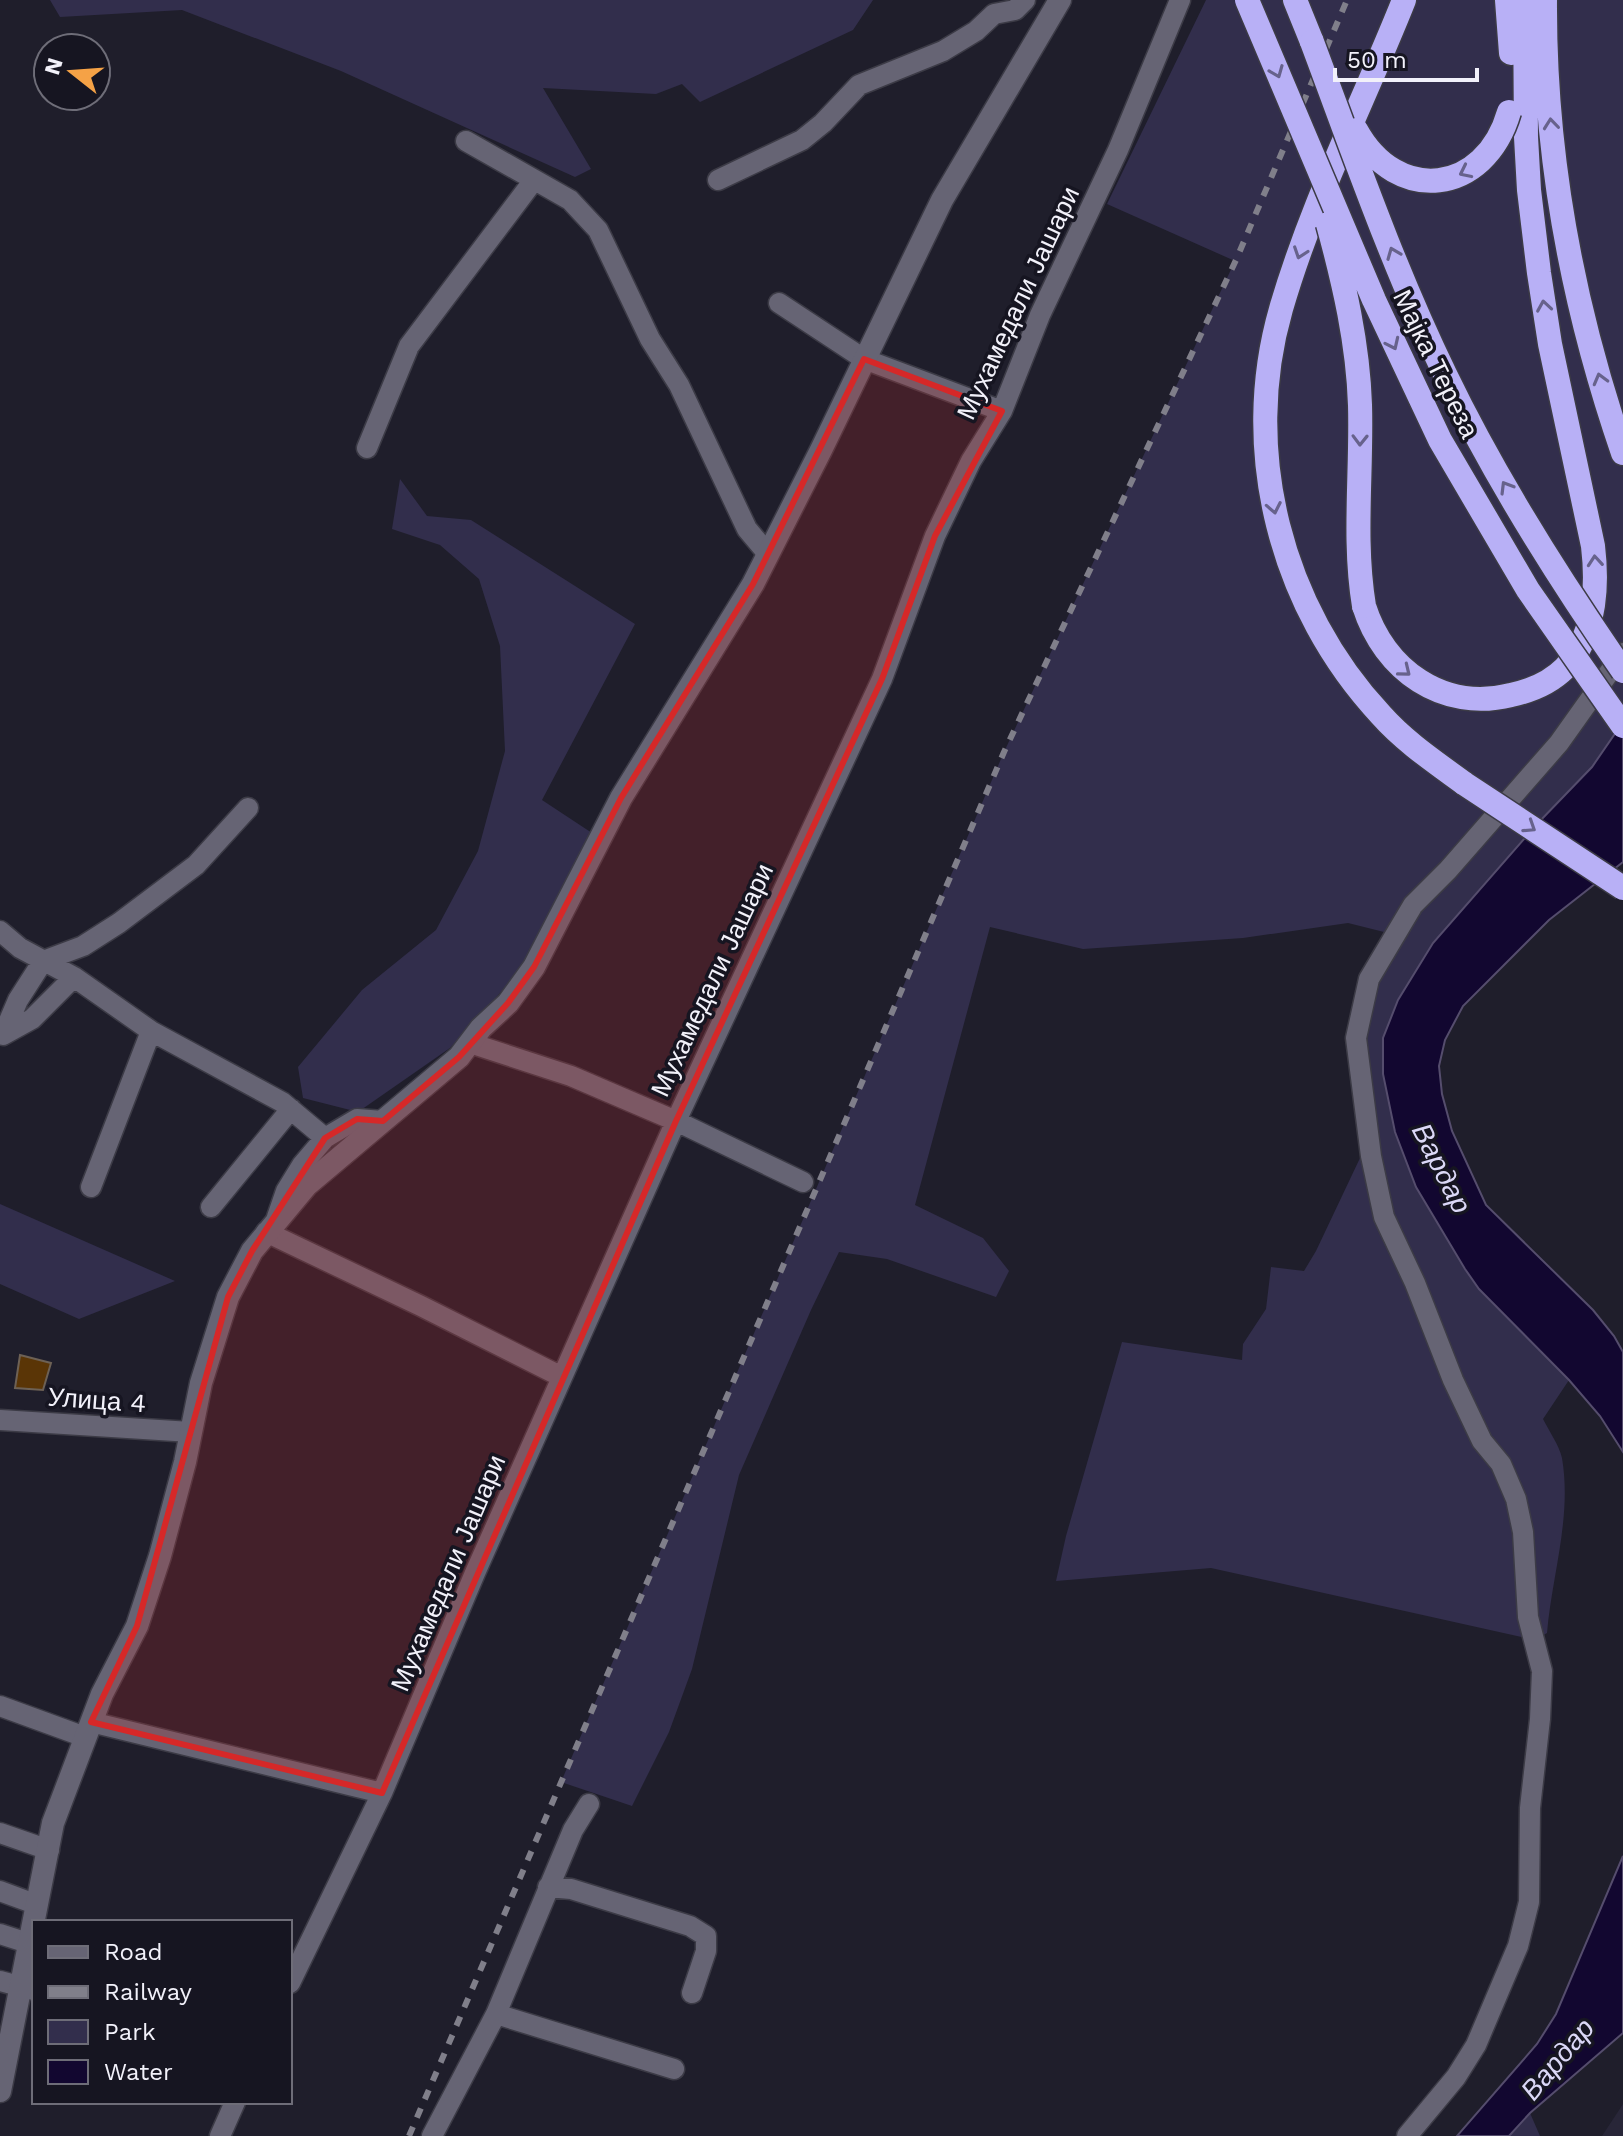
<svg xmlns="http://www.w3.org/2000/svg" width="1623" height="2136" viewBox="0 0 1623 2136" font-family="'Work Sans',sans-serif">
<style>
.built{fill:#282638}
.green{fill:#322e4c}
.water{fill:#120730;stroke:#554d6d;stroke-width:2}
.building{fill:#5a3506;stroke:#6d6155;stroke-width:2}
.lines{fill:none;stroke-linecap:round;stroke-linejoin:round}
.minor-casing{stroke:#3c3b46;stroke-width:23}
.secondary-casing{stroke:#3c3b46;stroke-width:25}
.motorway-casing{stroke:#3c3b46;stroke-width:27}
.minor{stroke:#666474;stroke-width:20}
.secondary{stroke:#666474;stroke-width:22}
.motorway{stroke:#b8b0f6;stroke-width:24}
.rail{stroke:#807f8a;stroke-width:6;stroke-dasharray:10 10;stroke-linecap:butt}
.motorway-bridge-casing{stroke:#3c3b46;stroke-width:27;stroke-linecap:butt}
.motorway-bridge{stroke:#b8b0f6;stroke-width:24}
.oneway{stroke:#67628c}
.marked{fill:#d62828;fill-opacity:0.2;stroke:#d62828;stroke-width:6;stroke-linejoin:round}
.labels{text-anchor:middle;stroke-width:7;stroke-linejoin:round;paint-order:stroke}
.street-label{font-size:26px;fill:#f2f1fa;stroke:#161521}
.water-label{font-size:28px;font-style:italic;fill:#dbd8f7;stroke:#161521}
</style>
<rect width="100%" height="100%" fill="#1f1e2b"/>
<!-- built -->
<path class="built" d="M1623,2104V2136H1602Z"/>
<!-- green -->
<path class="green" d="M50,0H873L853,30L700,102L682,84L656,94L543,88L591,169L575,177L341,71L182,10L60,17Z
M1206,0H1623V722L1592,767L1479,890L1398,1000L1383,1038V1074L1395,1132L1416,1187L1479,1289L1569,1380L1543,1419C1549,1431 1559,1445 1562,1458C1572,1517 1552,1575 1547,1633L1535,1640L1211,1568L1056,1581L1066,1536L1122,1342L1242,1360L1243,1344L1266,1309L1271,1267L1304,1271L1316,1251L1369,1139L1363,1003L1400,936L1348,923L1243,938L1083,949L990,927L915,1205L983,1238L1009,1271L996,1297L887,1259L839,1252L811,1310L739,1475L692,1669L669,1732L632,1806L561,1782L1004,752L1235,261L1107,204Z
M400,479L427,516L471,520L635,624L542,800L592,833L520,971L450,1048L358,1112L303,1098L298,1067L362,990L436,930L478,851L505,751L500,646L479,579L440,545L392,529Z
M0,1204L175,1281L79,1319L0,1284Z
M1530,2113L1540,2136H1509L1511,2134Z"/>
<!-- water -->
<path class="water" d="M1623,722V862L1549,920L1463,1006L1445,1040L1439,1066L1442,1094L1452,1131L1486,1205L1593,1310L1614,1336L1623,1352V1452L1600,1416L1569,1380L1479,1289L1465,1269L1416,1187L1395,1132L1383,1074V1038L1398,1000L1433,943L1538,823L1592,767Z
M1623,1856V2033L1530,2113L1509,2136H1457L1537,2044L1556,2014Z"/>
<!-- building -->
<path class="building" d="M20,1355L51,1363L43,1390L15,1388Z"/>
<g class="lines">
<!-- minor casing -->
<g class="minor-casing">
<path id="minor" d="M466,141L570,200L598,230L650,339L679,385L747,529L768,554
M718,180L802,140L823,123L859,85L943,51L976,31L994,14L1015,10L1025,0
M779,303L864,359L1002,411
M367,448L409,346L534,180
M0,931L20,948L74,977L151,1031L282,1102L325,1138
M3,1035L18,1000L43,961L83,946L119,923L196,865L248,808
M3,1035L32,1019L74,977
M470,1043L571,1076L676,1121L803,1182
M91,1187L151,1031
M211,1207L291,1109
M277,1217L286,1191L302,1165L325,1138L357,1119L383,1121
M266,1232L421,1306L562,1377
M0,1420L191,1432
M0,1706L85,1737
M91,1722L382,1793
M0,1833L49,1850
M548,1887L571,1889L690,1926L706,1936V1951L692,1993
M0,1891L35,1904
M0,1934L31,1944
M0,1981L34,1990
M290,1983L382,1793L475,1573L676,1121L882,679L935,536L971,461L1002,411L1040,315L1118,150L1180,0
M496,2014L674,2069
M220,2136L235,2102
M432,2136L496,2014L573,1830L589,1804
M1407,2136L1456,2077L1476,2045L1518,1946L1529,1902L1530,1808L1540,1719L1542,1671L1528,1617L1523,1532L1516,1499L1501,1464L1482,1441L1453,1380L1415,1283L1384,1217L1371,1156L1356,1038L1369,979L1413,905L1448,870L1559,743L1623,653"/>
</g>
<!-- secondary casing -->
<g class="secondary-casing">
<path id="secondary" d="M0,2091L53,1823L102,1694L137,1626L160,1556L185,1462L201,1383L228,1297L252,1251L307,1185L459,1057L481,1028L508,1003L534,967L621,798L753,584L821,450L942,200L1060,0"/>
</g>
<!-- motorway casing -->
<g class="motorway-casing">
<path id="motorway" d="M1295,0L1312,42
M1404,0C1363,103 1312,202 1281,309C1240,451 1281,608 1381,715C1405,742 1435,762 1465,784
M1507,0L1511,53
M1545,0C1544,154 1573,308 1623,453
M1364,606C1384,670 1443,712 1511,695C1530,691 1551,682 1565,668C1595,635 1598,588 1593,546L1550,344L1539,273L1529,190L1526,137L1525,0"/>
</g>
<!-- minor -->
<use href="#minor" class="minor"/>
<!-- secondary -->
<use href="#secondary" class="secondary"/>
<!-- motorway -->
<use href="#motorway" class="motorway"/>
<!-- rail -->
<path class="rail" d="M409,2136L1004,752L1236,260L1347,0"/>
<!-- motorway-bridge casing -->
<g class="motorway-bridge-casing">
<path id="motorway-bridge" d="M1247,0L1374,300L1440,440L1528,590L1623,726
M1312,42C1354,154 1393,267 1445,374C1495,478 1557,576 1623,671
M1356,130C1397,205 1485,195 1509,112
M1328,224C1344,283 1358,343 1360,405C1362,472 1353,540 1364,606
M1465,784L1623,888"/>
</g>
<!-- motorway-bridge -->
<use href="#motorway-bridge" class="motorway-bridge"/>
</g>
<!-- one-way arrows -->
<defs><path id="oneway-chevron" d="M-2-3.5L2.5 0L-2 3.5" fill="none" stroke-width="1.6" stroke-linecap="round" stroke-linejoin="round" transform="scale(2)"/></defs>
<g class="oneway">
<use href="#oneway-chevron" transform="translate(1277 72) rotate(68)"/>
<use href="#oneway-chevron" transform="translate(1551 124) rotate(-96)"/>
<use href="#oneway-chevron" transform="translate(1465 172) rotate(154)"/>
<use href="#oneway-chevron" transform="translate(1300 253) rotate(109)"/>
<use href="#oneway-chevron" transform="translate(1393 253) rotate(-112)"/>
<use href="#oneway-chevron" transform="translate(1544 306) rotate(-99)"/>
<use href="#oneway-chevron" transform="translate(1393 344) rotate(65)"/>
<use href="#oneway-chevron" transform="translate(1600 379) rotate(-105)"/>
<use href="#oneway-chevron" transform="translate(1360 440) rotate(91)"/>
<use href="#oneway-chevron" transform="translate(1506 487) rotate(-121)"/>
<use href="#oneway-chevron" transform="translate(1274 508) rotate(79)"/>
<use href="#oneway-chevron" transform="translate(1595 561) rotate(-95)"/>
<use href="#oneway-chevron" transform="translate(1405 671) rotate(39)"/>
<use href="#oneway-chevron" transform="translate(1530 827) rotate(33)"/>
</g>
<!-- marked area -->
<path class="marked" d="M864,359L1002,411L935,536L882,679L676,1121L382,1793L91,1722L137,1626L228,1297L252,1251L325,1138L357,1119L383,1121L459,1057L508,1003L534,967L621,798L753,584Z"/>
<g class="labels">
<!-- street labels -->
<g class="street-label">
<text transform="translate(1018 303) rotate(-65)" y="9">Мухамедали Јашари</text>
<text transform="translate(1436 364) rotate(64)" y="9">Мајка Тереза</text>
<text transform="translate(712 980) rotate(-65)" y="9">Мухамедали Јашари</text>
<text transform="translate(97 1400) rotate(4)" y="9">Улица 4</text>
<text transform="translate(448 1573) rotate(-67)" y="9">Мухамедали Јашари</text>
</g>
<!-- water labels -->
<g class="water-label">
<text transform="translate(1442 1168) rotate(63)" y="10">Вардар</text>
<text transform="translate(1557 2059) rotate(-50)" y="10">Вардар</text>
</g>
</g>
<!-- legend -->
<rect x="32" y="1920" width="260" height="184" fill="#161521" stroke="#6e6d78" stroke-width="2"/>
<rect x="48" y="1946" width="40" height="12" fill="#666474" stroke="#6e6d78" stroke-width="2"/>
<text x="104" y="1960" font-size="24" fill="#f2f1fa">Road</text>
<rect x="48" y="1986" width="40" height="12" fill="#807f8a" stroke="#6e6d78" stroke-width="2"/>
<text x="104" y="2000" font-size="24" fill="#f2f1fa">Railway</text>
<rect x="48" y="2020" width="40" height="24" fill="#322e4c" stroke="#6e6d78" stroke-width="2"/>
<text x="104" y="2040" font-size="24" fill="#f2f1fa">Park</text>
<rect x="48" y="2060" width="40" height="24" fill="#120730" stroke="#6e6d78" stroke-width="2"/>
<text x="104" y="2080" font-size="24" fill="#f2f1fa">Water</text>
<!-- north arrow -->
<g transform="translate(72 72) rotate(287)"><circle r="38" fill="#161521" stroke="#6e6d78" stroke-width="2"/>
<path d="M0-6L14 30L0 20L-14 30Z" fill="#f5a246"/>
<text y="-12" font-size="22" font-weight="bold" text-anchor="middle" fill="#f2f1fa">N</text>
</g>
<!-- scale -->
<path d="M1335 68v12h142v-12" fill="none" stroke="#f2f1fa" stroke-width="4"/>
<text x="1347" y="68" font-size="24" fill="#f2f1fa" stroke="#161521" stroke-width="6" paint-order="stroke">50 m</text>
</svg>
